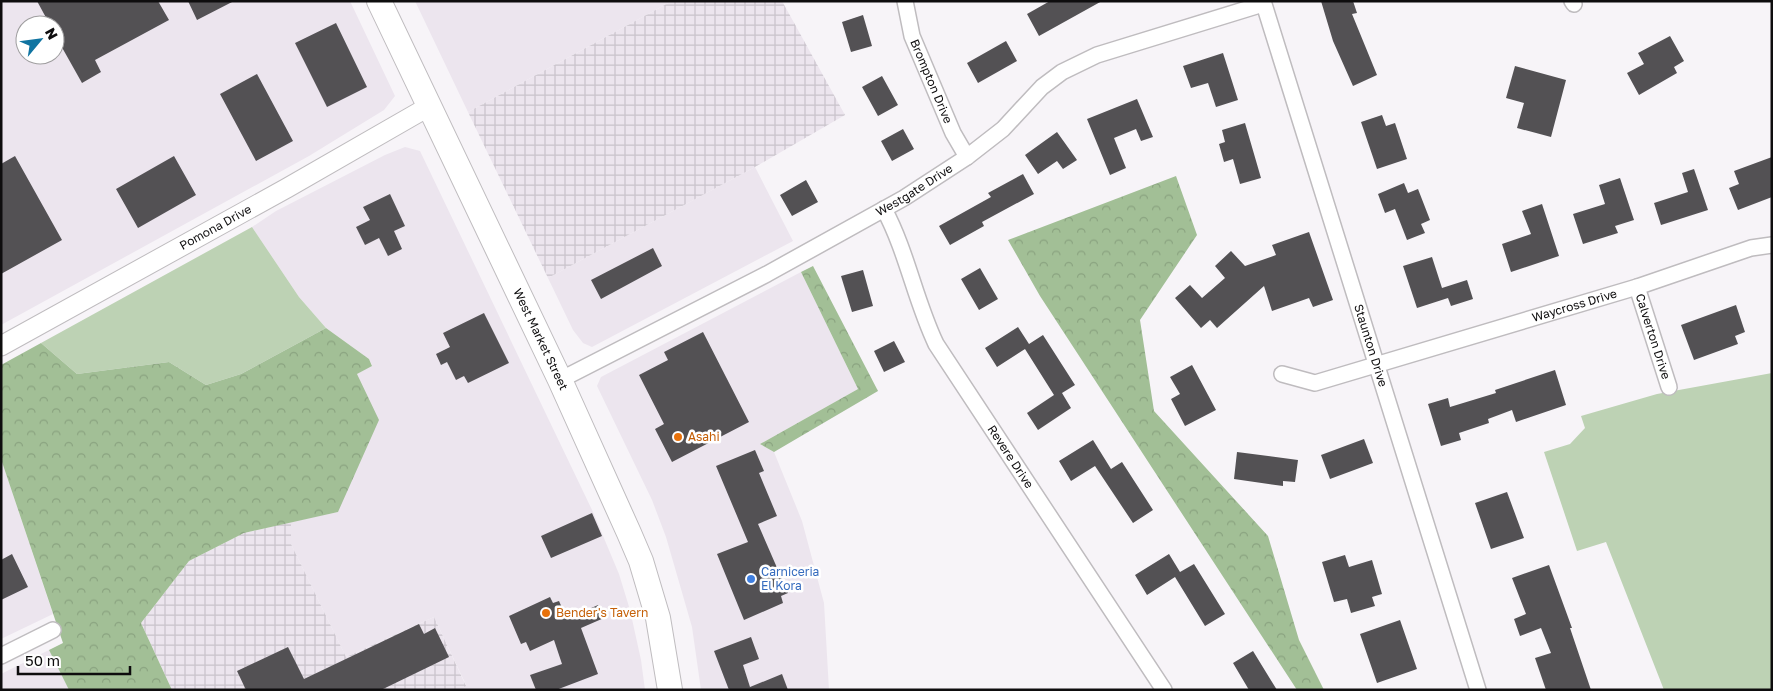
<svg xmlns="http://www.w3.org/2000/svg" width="1773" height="691" viewBox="0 0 1773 691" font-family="'Golos Text',sans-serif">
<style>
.built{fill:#ece5ee;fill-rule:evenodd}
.industrial{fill:url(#industrial-grid)}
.green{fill:#bdd2b4}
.forest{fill:url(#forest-crowns)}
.building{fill:#535154}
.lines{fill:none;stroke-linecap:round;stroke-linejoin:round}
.minor-casing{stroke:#bfbcbf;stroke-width:18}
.tertiary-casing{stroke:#bfbcbf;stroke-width:21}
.primary-casing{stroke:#bfbcbf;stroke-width:26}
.minor{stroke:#fff;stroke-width:15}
.tertiary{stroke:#fff;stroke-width:19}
.primary{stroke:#fff;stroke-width:24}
.food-dot{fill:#e8710a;stroke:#fff;stroke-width:2}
.shop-dot{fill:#3f7fe0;stroke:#fff;stroke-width:2}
.labels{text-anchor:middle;stroke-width:5;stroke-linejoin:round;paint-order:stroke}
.street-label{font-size:12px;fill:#0e0d0e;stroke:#fff}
.food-label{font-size:12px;fill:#c56008;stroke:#fff;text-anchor:start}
.shop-label{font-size:12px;fill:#366cbe;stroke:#fff;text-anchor:start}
</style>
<defs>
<pattern id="industrial-grid" width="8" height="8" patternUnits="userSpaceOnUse" patternTransform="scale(1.25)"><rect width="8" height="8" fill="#ece5ee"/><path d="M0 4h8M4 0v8" fill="none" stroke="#c9c3cb"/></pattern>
<pattern id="forest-crowns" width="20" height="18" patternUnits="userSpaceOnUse" patternTransform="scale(1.25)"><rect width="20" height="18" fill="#a2bf96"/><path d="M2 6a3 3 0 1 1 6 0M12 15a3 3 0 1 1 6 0" fill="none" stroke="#8aa380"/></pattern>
</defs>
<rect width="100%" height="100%" fill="#f7f4f8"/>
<!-- built -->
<path class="built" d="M1,1H350L395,96L384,110L309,156L1,325ZM25,25H55V55H25Z
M415,1H672L468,112Z
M405,147L420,151L593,512L619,574L630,610L641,660L645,690H457L466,685L434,617L346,657L291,544V522L338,512L357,374L372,365L369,359L326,328L299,297L252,227L276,211L385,155Z
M755,167L793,241L592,347L583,343L573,330L548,278Z
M801,272L858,389L760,444L774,452L802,521L824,603L829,690H701L692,627L666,537L652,500L597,386L601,377Z
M1,459L53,614L1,639Z
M49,650L69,690H1V674Z"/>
<!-- industrial -->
<path class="industrial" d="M672,1H782L845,115L755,167L548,278L468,112Z
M291,522V544L346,657L434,617L466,686L457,690H172L141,623L189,561L244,533Z"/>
<!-- green -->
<path class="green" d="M252,227L299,297L326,328L241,374L206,385L169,362L77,374L41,343Z
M1772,373V690H1664L1606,542L1577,551L1544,452L1570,444L1585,428L1581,416L1657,394Z"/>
<!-- forest -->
<path class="forest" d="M1176,176L1197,235L1140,320L1154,411L1268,536L1299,640L1324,690H1297L1040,296L1008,240Z
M813,266L878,391L774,452L760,444L858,389L801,272Z
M326,328L369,359L372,366L357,374L379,420L338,512L244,533L189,561L141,623L172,690H69L49,650L63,643L1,459V365L41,343L77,374L169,362L206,385L241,374Z"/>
<!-- building -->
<path class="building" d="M37,1H158L169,20L95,60L101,72L82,83L55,35V25H50Z
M188,1H234L197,20Z
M1050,1H1102L1039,36L1027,14Z
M1321,1H1353L1357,13L1352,14L1377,75L1353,86L1333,41Z
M863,15L872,46L851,52L842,22Z
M336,23L367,87L327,107L295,43Z
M1670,36L1684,61L1674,67L1677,73L1639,95L1627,73L1644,64L1638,53Z
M1006,41L1017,61L978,83L967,63Z
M1223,53L1238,100L1216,107L1208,83L1191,88L1183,66Z
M1515,66L1566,80L1551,137L1517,128L1524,103L1506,98Z
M257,74L293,141L256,161L220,94Z
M882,76L898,105L878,116L862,87Z
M1137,99L1153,137L1141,141L1136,129L1114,138L1126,168L1110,175L1087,119Z
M1382,115L1386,126L1395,123L1407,159L1377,169L1361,122Z
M1245,123L1261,178L1240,184L1233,159L1224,162L1219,144L1225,142L1222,130Z
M903,129L914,149L892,161L881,141Z
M1057,132L1077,160L1063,169L1057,161L1038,174L1025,155Z
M15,156L62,240L1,274V164Z
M174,156L196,195L138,228L116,189Z
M1772,157V197L1738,210L1729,188L1739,184L1734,171Z
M1694,169L1708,210L1661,225L1654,203L1688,192L1682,173Z
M1023,174L1034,194L982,222L984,226L950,245L939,226L991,197L988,193Z
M1620,178L1634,220L1615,226L1618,233L1583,244L1573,214L1605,204L1599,185Z
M806,180L818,202L792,216L780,195Z
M1404,183L1408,193L1418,189L1430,220L1421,224L1425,233L1407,240L1395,209L1385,213L1378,194Z
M390,194L405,226L394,231L402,249L388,256L379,238L365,245L356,227L370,220L363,207Z
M1542,204L1559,256L1511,272L1502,244L1531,234L1522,211Z
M1309,232L1333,300L1313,307L1309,298L1272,311L1264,286L1217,328L1210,320L1201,328L1175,298L1190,285L1202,298L1225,278L1215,266L1231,251L1245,266L1276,255L1272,245Z
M653,248L662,266L601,299L591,280Z
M1432,257L1442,288L1467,280L1473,299L1451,306L1448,298L1417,308L1403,266Z
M980,268L998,299L979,310L961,279Z
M863,270L873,306L852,312L841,276Z
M1736,305L1745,332L1735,336L1738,344L1694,360L1681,325Z
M484,313L509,363L468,383L464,376L456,380L447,362L441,365L436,354L450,347L443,333Z
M1018,327L1029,344L1043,335L1075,385L1062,393L1071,408L1038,430L1027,413L1054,395L1025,349L997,367L985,348Z
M703,332L749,422L672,462L655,429L664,424L639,375L668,360L664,352Z
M894,341L905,362L884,372L874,351Z
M1192,365L1216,410L1185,426L1171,399L1180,394L1170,377Z
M1555,370L1566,405L1516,422L1512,410L1488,419L1489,423L1459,433L1461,440L1441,446L1428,404L1448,398L1450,407L1496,393L1495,390Z
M1364,439L1373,463L1330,479L1321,455Z
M1093,440L1111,469L1122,462L1153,510L1133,523L1095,466L1071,481L1059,461Z
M755,450L764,471L759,473L777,516L758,524L788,593L781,596L783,603L744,620L717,554L748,542L716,466Z
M1237,452L1298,460L1295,482L1283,481V486L1234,479Z
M1507,492L1524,538L1491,549L1475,503Z
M592,513L602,536L551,558L541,536Z
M12,554L28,587L1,600V560Z
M1169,554L1180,572L1194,564L1225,614L1205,626L1175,577L1147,595L1135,575Z
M1345,555L1349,567L1372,560L1382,594L1372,597L1375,606L1351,613L1347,599L1334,602L1322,562Z
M1549,565L1572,628H1570L1591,690H1546L1535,658L1551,653L1541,628L1520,636L1514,619L1526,614L1512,578Z
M550,597L553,603L559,601L567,619L598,605L604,618L581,628L598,674L556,690H536L530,675L562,664L554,640L530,651L526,642L521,644L509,616Z
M1400,620L1417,669L1377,683L1360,634Z
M419,624L424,634L435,628L449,657L381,690H246L237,671L288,647L304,679Z
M751,637L759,659L743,665L750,687L782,674L788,690H729L714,651Z
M1253,651L1277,690H1249L1233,663Z"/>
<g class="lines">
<!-- minor casing -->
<g class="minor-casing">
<g id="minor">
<path id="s1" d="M905,1L912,36L953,133L967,157"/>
<path id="s2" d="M1263,1L1478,690"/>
<path d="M1572,1L1574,4"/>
<path id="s3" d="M884,209C907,252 915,300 936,344L1164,690"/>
<path id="s4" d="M1637,287L1669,387"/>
<path id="s5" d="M1282,374L1315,383L1637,287L1751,248L1772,245"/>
<path id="s6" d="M560,380L767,274L904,198L967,157L1003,129L1042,87L1062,72L1097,55L1263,4"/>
<path d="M1,656L53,630"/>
</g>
</g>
<!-- tertiary casing -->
<g class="tertiary-casing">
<g id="tertiary">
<path id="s7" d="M1,346L287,188L428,107"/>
</g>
</g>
<!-- primary casing -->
<g class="primary-casing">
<g id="primary">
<path id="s8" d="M379,1L560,380L629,533L641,561L658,618L670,690"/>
</g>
</g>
<!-- minor -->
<use href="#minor" class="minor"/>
<!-- tertiary -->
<use href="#tertiary" class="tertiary"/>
<!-- primary -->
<use href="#primary" class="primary"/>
</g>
<!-- markers -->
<g class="food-dot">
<circle cx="678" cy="437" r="5"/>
<circle cx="546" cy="613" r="5"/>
</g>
<circle class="shop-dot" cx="751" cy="579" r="5"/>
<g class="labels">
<!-- street labels -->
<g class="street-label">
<text dy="4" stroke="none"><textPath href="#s1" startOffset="85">Brompton Drive</textPath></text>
<text dy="4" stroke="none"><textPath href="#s6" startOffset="402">Westgate Drive</textPath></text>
<text dy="4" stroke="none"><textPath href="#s7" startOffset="245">Pomona Drive</textPath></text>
<text dy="4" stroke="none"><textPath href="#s5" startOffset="305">Waycross Drive</textPath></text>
<text dy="4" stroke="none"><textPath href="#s4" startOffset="52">Calverton Drive</textPath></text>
<text dy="4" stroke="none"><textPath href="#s8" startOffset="375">West Market Street</textPath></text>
<text dy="4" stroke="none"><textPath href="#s2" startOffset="361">Staunton Drive</textPath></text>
<text dy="4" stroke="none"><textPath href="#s3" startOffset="280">Revere Drive</textPath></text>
</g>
<!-- food labels -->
<g class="food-label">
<text x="688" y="441">Asahi</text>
<text x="556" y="617">Bender's Tavern</text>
</g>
<!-- shop labels -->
<g class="shop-label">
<text x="761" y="576">Carniceria<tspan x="761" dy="14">El Kora</tspan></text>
</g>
</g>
<!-- border -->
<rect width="1773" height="691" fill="none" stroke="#0e0d0e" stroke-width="5"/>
<!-- north arrow -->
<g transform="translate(40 40) rotate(61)"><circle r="24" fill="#ffffff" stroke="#9f9e9f"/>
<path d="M0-4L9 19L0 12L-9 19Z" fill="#1074a1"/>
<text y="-8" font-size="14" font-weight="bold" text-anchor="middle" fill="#0e0d0e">N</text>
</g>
<!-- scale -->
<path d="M18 666v8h112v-8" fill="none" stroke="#0e0d0e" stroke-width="2.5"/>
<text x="25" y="666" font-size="15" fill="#0e0d0e" stroke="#ffffff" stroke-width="4" paint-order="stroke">50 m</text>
</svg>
